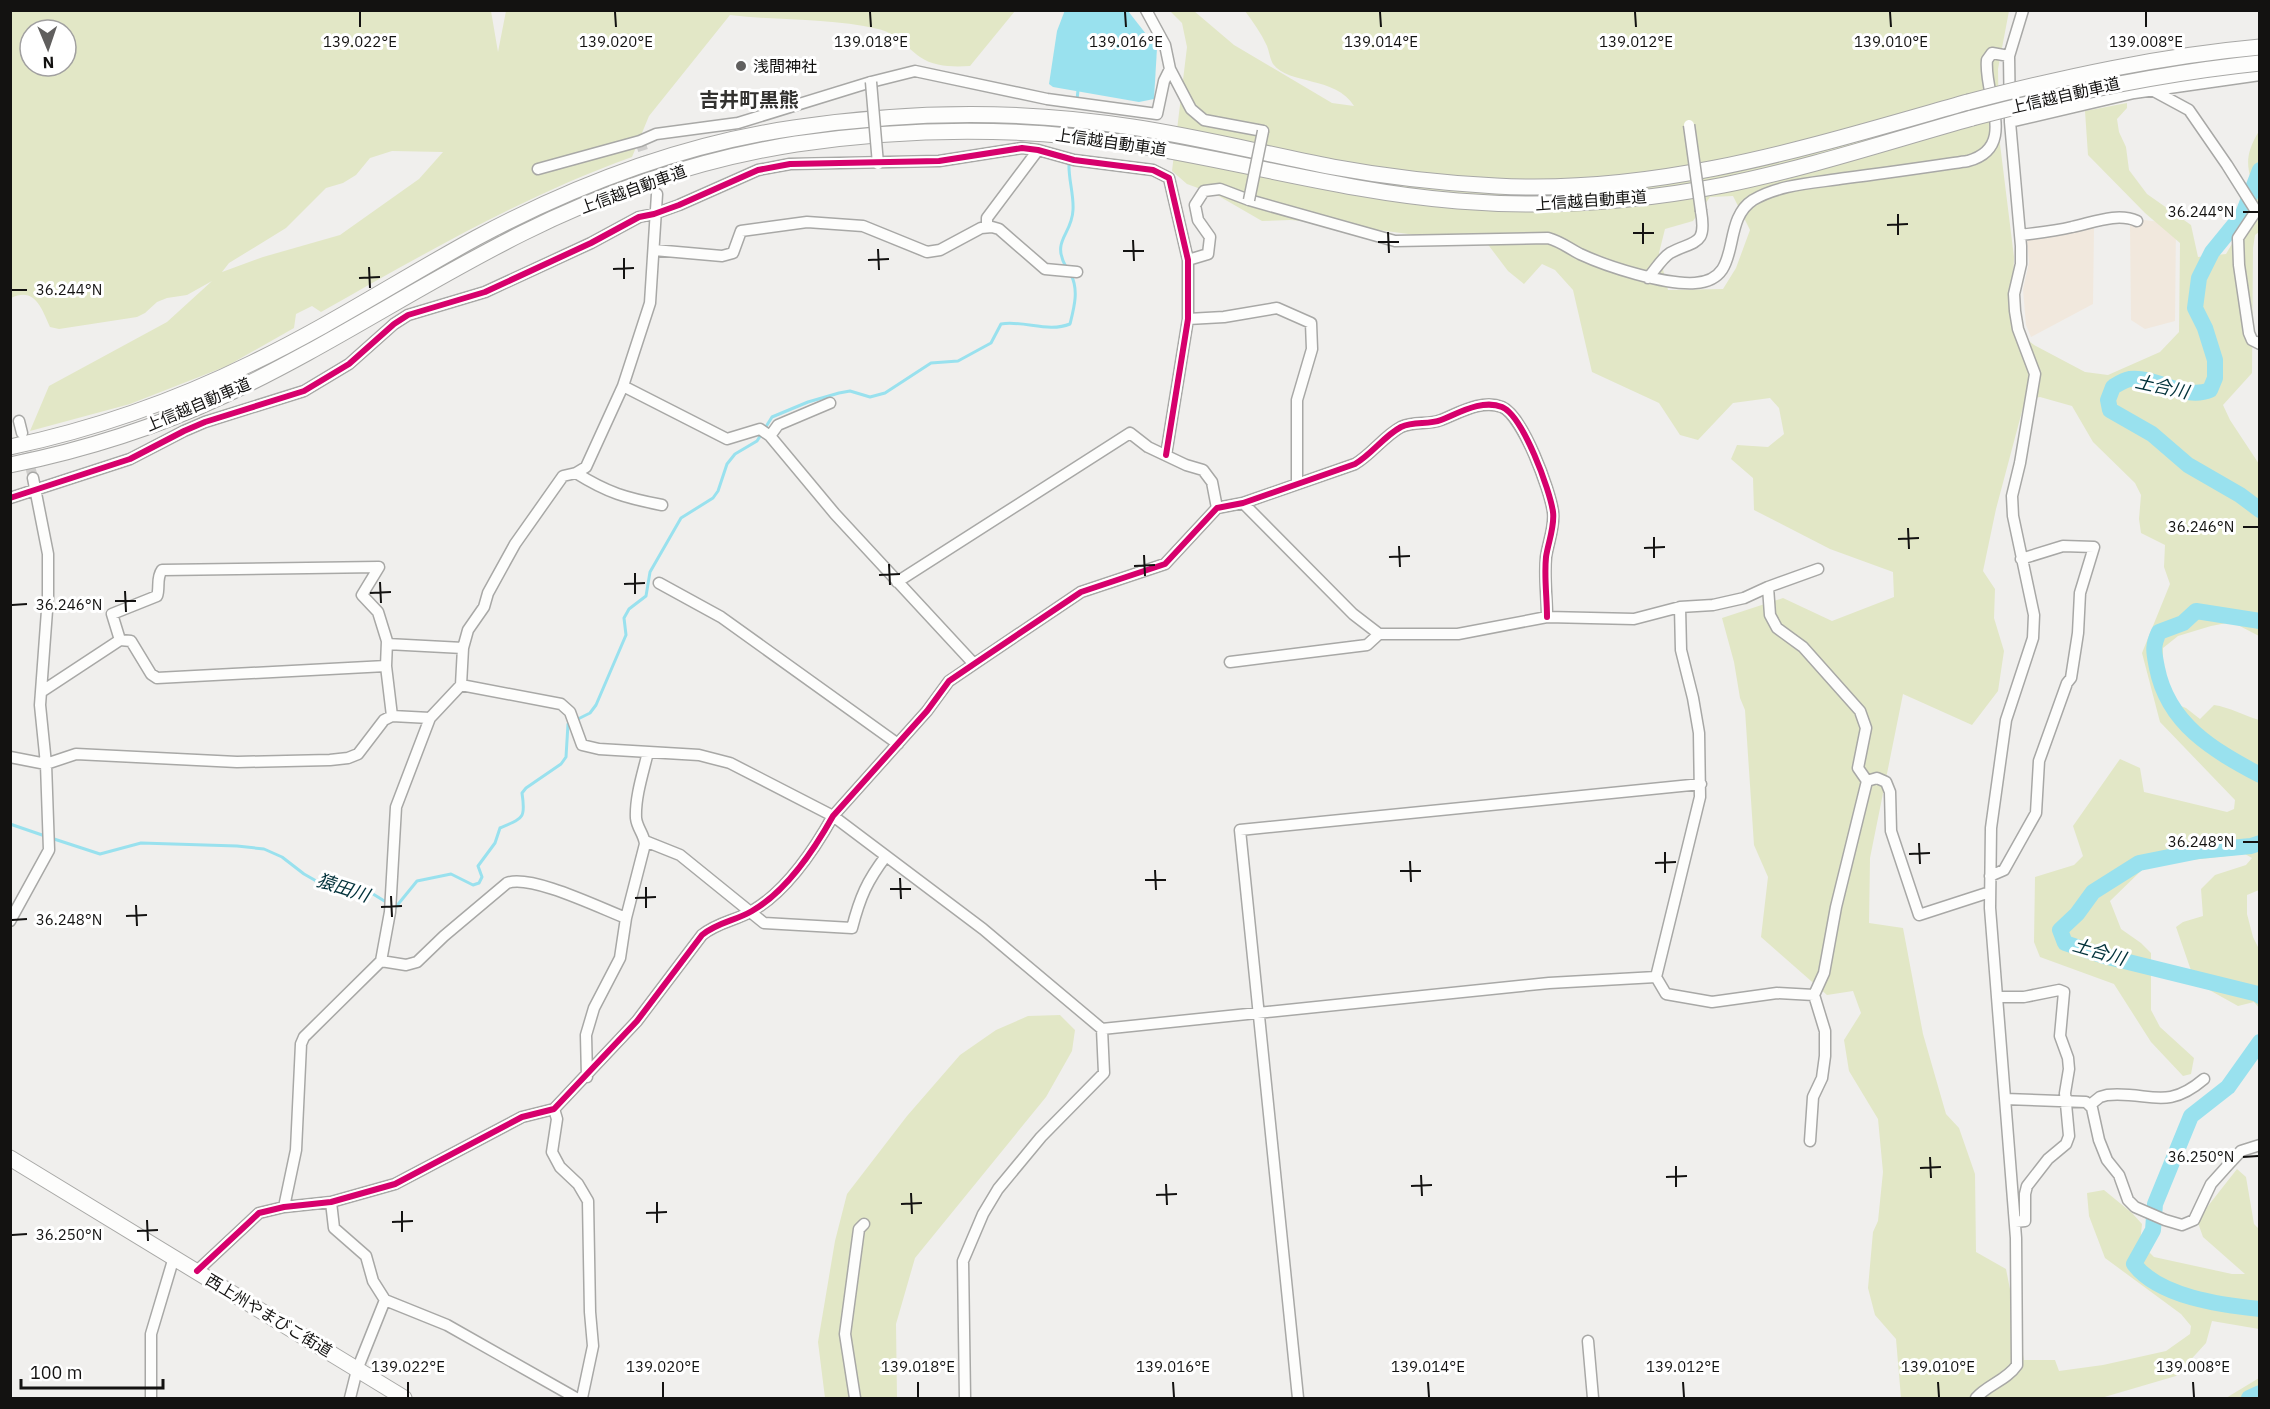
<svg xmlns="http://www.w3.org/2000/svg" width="2270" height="1409" viewBox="0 0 2270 1409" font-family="'IBM Plex Sans','Noto Sans JP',sans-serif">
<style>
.industrial{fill:#f1e8dd}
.green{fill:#e2e7c6;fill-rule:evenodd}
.water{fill:#99e1ee}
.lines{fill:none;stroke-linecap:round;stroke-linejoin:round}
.stream{stroke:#99e1ee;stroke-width:3}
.river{stroke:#99e1ee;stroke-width:16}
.minor-tunnel{stroke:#cfcecc;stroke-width:10;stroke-dasharray:10 5;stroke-linecap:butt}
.minor-casing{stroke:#a8a8a6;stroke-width:13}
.highway-casing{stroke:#a8a8a6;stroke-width:17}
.minor{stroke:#fdfdfc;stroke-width:10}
.highway{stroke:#fdfdfc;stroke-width:15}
.minor-bridge-casing{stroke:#a8a8a6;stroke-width:13;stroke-linecap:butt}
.highway-bridge-casing{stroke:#a8a8a6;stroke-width:17;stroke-linecap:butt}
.minor-bridge{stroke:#fdfdfc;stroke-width:10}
.highway-bridge{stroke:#fdfdfc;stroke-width:15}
.cycleway-casing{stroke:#fff;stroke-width:10}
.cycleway{stroke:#d6006c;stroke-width:6}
.ticks{fill:none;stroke:#131211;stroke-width:2}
.poi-dot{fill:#605f5e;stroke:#fff;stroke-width:2}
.labels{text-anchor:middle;stroke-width:6;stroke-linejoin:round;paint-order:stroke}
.poi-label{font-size:16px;fill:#131211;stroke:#fff;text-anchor:start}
.street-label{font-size:16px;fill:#131211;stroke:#fff}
.water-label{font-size:18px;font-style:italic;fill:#00313a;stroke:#fff}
.quarter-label{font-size:20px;font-weight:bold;fill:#333230;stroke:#fff}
.ticks-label{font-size:15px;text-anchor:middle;fill:#131211;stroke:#fff;stroke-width:6;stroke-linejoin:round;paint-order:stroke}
</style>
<rect width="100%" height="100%" fill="#f0efed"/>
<!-- industrial -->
<path class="industrial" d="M2144,220L2176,224L2175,321L2145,329L2131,320L2130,224Z
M2094,226L2093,304L2031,337L2026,325L2023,289L2029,263L2027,238Z"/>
<!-- green -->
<path class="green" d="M11,11H491L498,52L506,11H1015L970,66C954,67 934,67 920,57C907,48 895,32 878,29C830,18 779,21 730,15L649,116L632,157C523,196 422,255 321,312L312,306L296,314L294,328L227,366L130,404L30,431L49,386L167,322L212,281L187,295L167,298L157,302L145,313L137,317L59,329L50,327C42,309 35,286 11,298ZM30,30H66V66H30ZM392,151L443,152L419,179L340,235L263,257L222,272L229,263L286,228L326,188L343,183L356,175L370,158Z
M1170,11H1194L1234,45L1332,103L1354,106C1336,76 1288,85 1273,64C1270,59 1269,51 1267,46C1261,33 1253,22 1245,11H2009L1998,69L1999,136L2014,257L2012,327L2034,345L2085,372L2108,375L2160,352L2179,332L2180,243L2145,213L2088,155L2085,111L2127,103V108L2117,119L2119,132L2126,147L2129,170L2147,194L2191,225L2198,257L2226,254L2257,201C2249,170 2241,161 2259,131V232L2255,235L2253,248L2252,373L2223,405L2230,420L2259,464V636L2232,622L2211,626L2178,636L2163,648V671L2176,704L2186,708L2200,719L2214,705C2229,707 2245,716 2259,720V890L2247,895V914L2253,937L2259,949V1008L2254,1002L2238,1006L2195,982L2176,927L2183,922L2203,916L2201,889L2215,875L2246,865L2252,858L2245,854L2147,865L2110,901L2121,929L2141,943L2151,953V1010L2160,1027L2194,1058L2191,1074L2183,1076L2151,1042L2114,984L2040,957L2034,942L2035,877L2074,865L2083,856L2073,826L2120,759L2140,768L2144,792L2227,812L2234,809L2235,800L2160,722L2142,653L2170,584L2164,567L2165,545L2141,533L2139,519L2141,495L2135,483L2093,442L2072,406L2040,397L2025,400L1996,509L1983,571L1995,589L1994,618L2004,651L1998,691L1972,725L1903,694L1870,858L1869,923L1903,928L1923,1034L1946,1114L1959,1128L1975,1174L1976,1252L2006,1269L2024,1360H2055L2059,1371L2103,1365L2166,1351L2190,1334L2191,1326L2181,1314L2105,1258L2089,1216L2087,1193L2104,1190L2132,1213L2142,1224L2140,1243L2154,1257L2232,1274H2245L2203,1237L2197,1220L2237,1169L2246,1177L2254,1224L2259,1229V1329L2212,1321L2206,1343L2176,1376L2101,1398H1901L1896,1339L1875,1315L1868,1288L1873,1232L1878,1221L1883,1172L1878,1119L1849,1071L1844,1040L1861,1013L1853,991L1827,995L1761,937L1768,877L1754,845L1745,710L1740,698L1734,662L1722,618L1783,598L1832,621L1894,597L1893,572L1830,549L1754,510L1753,478L1731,459L1737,445L1768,447L1784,434L1779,408L1770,398L1733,403L1698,440L1680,435L1659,403L1592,372L1573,290L1555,270L1542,264L1524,284L1508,271L1480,234L1416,235L1318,222L1290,220L1262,221L1217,195L1187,184L1172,171L1187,47L1182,23ZM1733,196L1750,230L1736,268L1723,289L1668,290L1659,253L1665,229L1693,221L1710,197Z
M1060,1015L1075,1030L1072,1051L1046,1097L915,1258L896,1324L897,1398H825L818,1342L835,1241L847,1194L907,1116L960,1055L996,1030L1028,1016Z
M2259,1378V1398H2226Z"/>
<!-- water -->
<path class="water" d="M1065,10L1128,11L1157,48L1154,99L1139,102L1053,87L1049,84L1057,31Z"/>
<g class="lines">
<!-- stream -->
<path class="stream" d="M1077,100L1078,90
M1066,267C1051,240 1072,235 1073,210C1074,194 1068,178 1069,162
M10,824L45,836
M51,838L100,854L141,843L237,846L264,849L282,857L304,874L318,882L334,887L355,888L373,894L386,902
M395,908L417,881L451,874L473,885L479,883L482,877L478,866L495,843L500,828C523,818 526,819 522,793L526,788L561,764L566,757L568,724L590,713L596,705L626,635L624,618L629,609L646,596L650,572L681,518L713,498L718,491L727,464L735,454L757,441L772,417L808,402L839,393L850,391L870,397L885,393L931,363L958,361L991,343L1001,324C1024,320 1048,333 1070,324C1074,308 1079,290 1071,275"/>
<!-- river -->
<path class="river" d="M2260,170L2243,214L2212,252L2199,278L2195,308L2205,328L2215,360V378L2210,390C2184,401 2157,376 2130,379C2124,380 2118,384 2113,387L2108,400L2110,410L2152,434L2188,465L2240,495L2260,510
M2260,621L2196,611L2183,623L2159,632C2152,647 2154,652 2157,668C2168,724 2213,750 2260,775
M2260,843L2251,846L2199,851L2139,863L2093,892L2077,914L2060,930L2065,943L2104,956L2258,994L2260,996
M2260,1042L2228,1087L2191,1116L2155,1204L2153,1230L2134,1264C2159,1297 2221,1305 2260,1309
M2249,1398L2260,1393"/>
<!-- minor-tunnel -->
<path class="minor-tunnel" d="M640,141L657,194
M23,438L33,478"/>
<!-- minor casing -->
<g class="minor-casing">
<path id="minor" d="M1146,10L1165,45L1170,69L1191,109L1204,120L1263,131
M2152,90L2189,110L2227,165L2256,211L2238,238L2239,265L2249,333L2252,340L2260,344
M2010,122L2134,93L2260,75
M538,169L640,141L656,134L738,123L871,82L915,71L1047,99L1157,114L1164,81L1170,69
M987,227V218L1038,150
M2020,235C2038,233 2055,231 2072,227C2092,223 2117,212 2137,221
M654,250L722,256L733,253L741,231L807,222L863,226L927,252L940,250L981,228L992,227L999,229L1045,269L1077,272
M1188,260L1208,254L1210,237L1198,220L1195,205L1204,191L1220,189L1249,200L1395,241L1548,238C1562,242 1568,248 1580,254C1608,267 1665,285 1695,283C1745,280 1719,222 1753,200C1780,184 1815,183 1846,178C1887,173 1927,167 1968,161C2019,147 1983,95 1987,60L1992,53L2009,56
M1648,278C1655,270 1662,258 1670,253C1695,240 1707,246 1701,211
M1188,319L1224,317L1277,308L1311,323L1312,349L1297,400V483
M623,386L727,439L760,429L770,436L835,514L974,664
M19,421L22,433
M770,436L778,425L830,403
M576,473C608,493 626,498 662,505
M10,498L130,459L184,431L205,422L304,391L349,364L394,324L408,315L485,292L591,243L639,217L654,214L679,205L758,170L790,164L939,161L1022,148L1038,150L1074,160L1153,170L1169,178L1188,260V319L1166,455
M1243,503L1353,614L1379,634H1458L1547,617L1634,619L1680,607L1713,605L1744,598L1768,587L1770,615L1777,628L1803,647L1860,711L1866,728L1858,768L1867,781L1836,907L1824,973L1814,995L1825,1031V1056L1822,1078L1813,1097L1810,1141
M897,582L1130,433L1148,447L1186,465L1203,470L1212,482L1217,508
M659,583L721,617L898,744
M1768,587L1818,569
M1680,607L1681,650L1693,698L1699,733L1700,797L1656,977L1666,994L1712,1002L1777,993L1814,995
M120,640L112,614L157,596C160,588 156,578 162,570L379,567L362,595L378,612L387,641L386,666L392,716
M387,644L463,648
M1230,662L1367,645L1379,634
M461,685L561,704L570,712L582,745L599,749L699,755L730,763L833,816L983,929L1102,1029L1549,983L1656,977
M41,692L120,640L131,641L151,674L157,678L386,666
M10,757L46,764L76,754L237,762L330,760L348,758L358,754L384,720L392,716L430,718
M1867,781L1877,778L1886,782L1890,792L1891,831L1919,915L1990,892
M645,841L680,855L764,923L852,928C860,897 867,881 886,856
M1990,876L2004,870L2036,813L2039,761L2067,683L2071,678L2078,633L2080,593L2094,547L2063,546L2021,559
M10,921L49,850L46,764L40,705L48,597V554L33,478
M381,961L406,965L417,962L444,936L507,883C531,874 600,908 626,918
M1998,997H2024L2059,990L2064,992L2060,1036L2068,1058L2069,1069L2065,1093L2069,1136L2066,1144L2048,1159L2027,1186L2025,1194V1221L2015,1222
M587,1077L586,1035L594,1008L620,958L626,918L645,844C644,834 637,828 636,818C635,797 643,773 648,752
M2005,1099L2086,1102L2092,1108L2099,1140L2107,1160L2119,1175L2128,1200L2135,1207L2165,1220L2182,1225L2194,1220L2211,1184L2229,1164L2241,1151L2260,1145
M2090,1105L2100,1097L2107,1095C2150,1091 2165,1112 2204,1079
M554,1109L557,1119L552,1152L560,1167L578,1184L588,1201L590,1312L593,1346L582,1398
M331,1202L334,1228L366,1256L373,1281L385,1300L447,1325L576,1398
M284,1207L296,1150L301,1044L304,1037L381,961L390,912L396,807L430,718L461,685L463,648L468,630L484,607L488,593L515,544L563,476L576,473L586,467L623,386L650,303L657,194
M197,1271L259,1213L284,1207L331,1202L395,1184L522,1117L554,1109L637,1021L702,935C718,922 735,921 752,911C787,891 814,850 833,816L927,711L949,681L974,664L1081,592L1165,564L1217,508L1243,503L1355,464C1372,454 1384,436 1401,427C1414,421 1428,425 1441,420C1459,413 1482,399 1502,407C1523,416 1550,490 1553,512C1555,526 1548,543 1546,557C1544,577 1547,597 1547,617
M1588,1341L1593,1398
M151,1398V1334L174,1257
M350,1398L357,1370L385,1300
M855,1398L845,1334L859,1229L864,1224
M965,1398L963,1261L983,1214L998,1189L1041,1137L1104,1073L1102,1029
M1298,1398L1240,830L1701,784
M1976,1398C1987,1385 2007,1380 2017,1365L2016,1238L1990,908L1991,828L2006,720L2033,638L2034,615L2013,516L2012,496L2020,463L2035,374L2018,329L2015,311L2014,294L2021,264V246L2010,122L2009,56L2023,10"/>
</g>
<!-- highway casing -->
<g class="highway-casing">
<path id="highway" d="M10,447C95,429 175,401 252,363C329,326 401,279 476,238C575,185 683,144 794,128C907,111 1019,109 1132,127C1199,137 1266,154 1333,167C1387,177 1441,183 1496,186C1661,195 1812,146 1968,102
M10,465C84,450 157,427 225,395C328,347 422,283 523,233C609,190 701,159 796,144C905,128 1014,126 1124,143C1236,160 1345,192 1458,201C1546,208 1637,202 1724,185C1808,168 1890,141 1972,118
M10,1158L404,1398"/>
</g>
<!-- minor -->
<use href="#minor" class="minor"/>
<!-- highway -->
<use href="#highway" class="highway"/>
<!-- minor-bridge casing -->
<g class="minor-bridge-casing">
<path id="minor-bridge" d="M871,82L878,164
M1689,125L1701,211
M1249,200L1263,131"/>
</g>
<!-- highway-bridge casing -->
<g class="highway-bridge-casing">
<path id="highway-bridge" d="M1968,102C2064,77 2160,56 2260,47
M1972,118C2067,93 2162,73 2260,63"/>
</g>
<!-- minor-bridge -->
<use href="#minor-bridge" class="minor-bridge"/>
<!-- highway-bridge -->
<use href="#highway-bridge" class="highway-bridge"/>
<!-- cycleway casing -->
<g class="cycleway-casing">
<path id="cycleway" d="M10,498L130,459L184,431L205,422L304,391L349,364L394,324L408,315L485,292L591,243L639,217L654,214L679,205L758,170L790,164L939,161L1022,148L1038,150L1074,160L1153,170L1169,178L1188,260V319L1166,455
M197,1271L259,1213L284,1207L331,1202L395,1184L522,1117L554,1109L637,1021L702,935C718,922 735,921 752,911C787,891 814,850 833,816L927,711L949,681L974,664L1081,592L1165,564L1217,508L1243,503L1355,464C1372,454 1384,436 1401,427C1414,421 1428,425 1441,420C1459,413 1482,399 1502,407C1523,416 1550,490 1553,512C1555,526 1548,543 1546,557C1544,577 1547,597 1547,617"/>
</g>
<!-- cycleway -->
<use href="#cycleway" class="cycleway"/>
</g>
<!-- ticks -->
<path class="ticks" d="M360,12V27M615,12L616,27M870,12L871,27M1125,12L1126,27M1380,12L1381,27M1635,12L1636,27M1890,12L1891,27M2146,12V27M2243,212H2258M1898,214V235M1643,223V244M1887,225L1908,224M1388,232L1389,253M1633,233H1654M1133,240L1134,261M1378,242H1399M878,249L879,270M1123,251H1144M624,258V279M868,260L889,259M369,267L370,288M613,269L634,268M359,278L380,277M12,290H27M2243,527H2258M1908,528L1909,549M1654,537V558M1898,539L1919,538M1399,546L1400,567M1644,548L1665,547M1144,555L1145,576M1389,557L1410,556M889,564L890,585M1134,566L1155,565M635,573V594M879,575L900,574M380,582L381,603M624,584L645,583M125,591L126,612M370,593L391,592M115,601H136M12,605L27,604M2243,842H2258M1919,843L1920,864M1665,852V873M1909,854L1930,853M1410,861L1411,882M1655,863L1676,862M1155,870L1156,890M1400,871H1421M900,878L901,899M1145,880H1166M646,887V908M890,889H911M391,896L392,917M635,898L656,897M136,905L137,926M381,907L402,906M126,916L147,915M12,920L27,919M1930,1157L1931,1178M2243,1157L2258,1156M1676,1166V1187M1920,1168L1941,1167M1421,1175L1422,1196M1666,1177L1687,1176M1166,1184L1167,1205M1411,1186L1432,1185M911,1193L912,1214M1156,1195L1177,1194M657,1202V1223M901,1204L922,1203M402,1211V1232M646,1213L667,1212M147,1220L148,1241M392,1222L413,1221M137,1231L158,1230M12,1235L27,1234M408,1382V1397M663,1382V1397M918,1382V1397M1173,1382L1174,1397M1428,1382L1429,1397M1683,1382L1684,1397M1938,1382L1939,1397M2193,1382L2194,1397"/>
<!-- markers -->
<circle class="poi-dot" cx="741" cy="66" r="6"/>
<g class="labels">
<!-- poi labels -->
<g class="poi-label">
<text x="753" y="72">浅間神社</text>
</g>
<!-- street labels -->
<g class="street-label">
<text transform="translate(2065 95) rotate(-13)" y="6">上信越自動車道</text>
<text transform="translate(1111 142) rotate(8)" y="6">上信越自動車道</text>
<text transform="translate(633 189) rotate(-20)" y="6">上信越自動車道</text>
<text transform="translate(1591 200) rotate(-4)" y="6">上信越自動車道</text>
<text transform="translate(198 404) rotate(-23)" y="6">上信越自動車道</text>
<text transform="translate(269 1315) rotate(31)" y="6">西上州やまびこ街道</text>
</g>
<!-- water labels -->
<g class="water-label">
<text transform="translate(2162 387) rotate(12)" y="6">土合川</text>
<text transform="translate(343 888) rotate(18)" y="6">猿田川</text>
<text transform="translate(2099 952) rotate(16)" y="6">土合川</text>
</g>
<!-- quarter labels -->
<g class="quarter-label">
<text x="749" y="107">吉井町黒熊</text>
</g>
</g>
<g class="ticks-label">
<text x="360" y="47">139.022°E</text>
<text x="616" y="47">139.020°E</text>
<text x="871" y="47">139.018°E</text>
<text x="1126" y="47">139.016°E</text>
<text x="1381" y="47">139.014°E</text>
<text x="1636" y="47">139.012°E</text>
<text x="1891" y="47">139.010°E</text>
<text x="2146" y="47">139.008°E</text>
<text x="2201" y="217">36.244°N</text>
<text x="69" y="295">36.244°N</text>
<text x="2201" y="532">36.246°N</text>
<text x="69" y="610">36.246°N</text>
<text x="2201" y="847">36.248°N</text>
<text x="69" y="925">36.248°N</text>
<text x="2201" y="1162">36.250°N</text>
<text x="69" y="1240">36.250°N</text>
<text x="408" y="1372">139.022°E</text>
<text x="663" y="1372">139.020°E</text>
<text x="918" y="1372">139.018°E</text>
<text x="1173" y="1372">139.016°E</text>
<text x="1428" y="1372">139.014°E</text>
<text x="1683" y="1372">139.012°E</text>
<text x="1938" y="1372">139.010°E</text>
<text x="2193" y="1372">139.008°E</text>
</g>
<!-- border -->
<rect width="2270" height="1409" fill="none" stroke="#131211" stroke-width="24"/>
<!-- north arrow -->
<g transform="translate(48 48) rotate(178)"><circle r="28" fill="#ffffff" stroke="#a1a0a0" stroke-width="1.5"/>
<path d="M0-4.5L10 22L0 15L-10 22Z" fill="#605f5e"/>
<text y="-9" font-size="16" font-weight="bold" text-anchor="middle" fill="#131211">N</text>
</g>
<!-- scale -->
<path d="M21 1379v9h142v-9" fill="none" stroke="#131211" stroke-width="3"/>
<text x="30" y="1379" font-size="18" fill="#131211" stroke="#ffffff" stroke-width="4.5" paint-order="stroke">100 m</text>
</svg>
